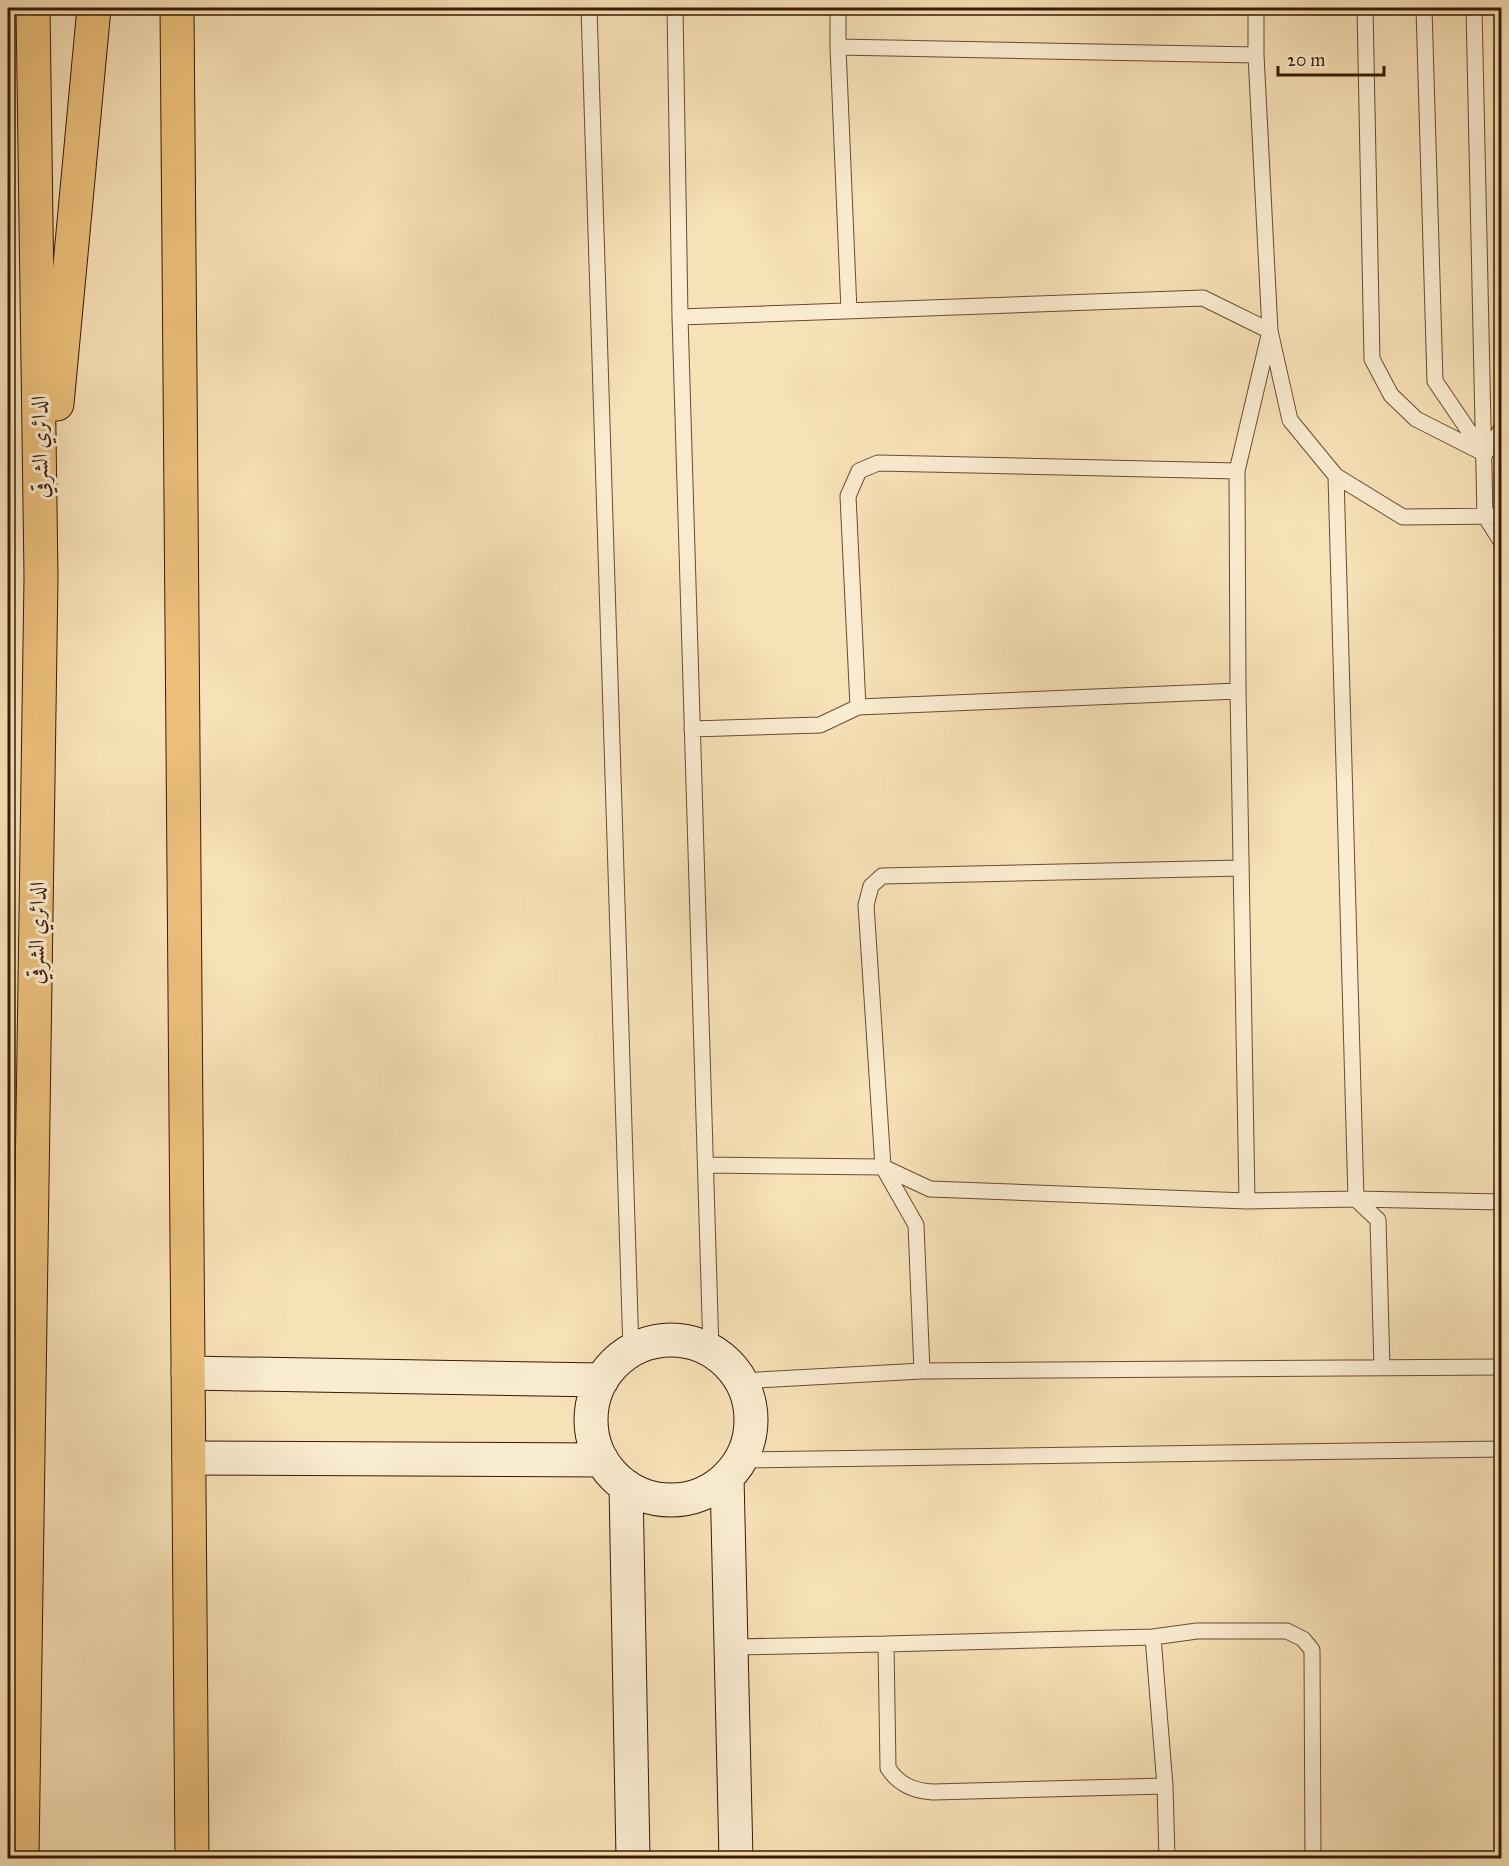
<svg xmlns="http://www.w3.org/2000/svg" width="1509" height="1866" viewBox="0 0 1509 1866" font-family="'IM FELL Great Primer',Amiri,serif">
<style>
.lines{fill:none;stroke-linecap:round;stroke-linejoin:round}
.lane-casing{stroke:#694c31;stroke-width:17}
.secondary-casing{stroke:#3a1a05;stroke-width:35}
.primary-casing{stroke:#3a1a05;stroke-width:35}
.highway-casing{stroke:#3a1a05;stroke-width:35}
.lane{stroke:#faecd0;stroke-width:15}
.secondary{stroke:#faecd0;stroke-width:33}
.primary{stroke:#ecc07b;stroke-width:33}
.highway{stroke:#ecc07b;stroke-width:33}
.labels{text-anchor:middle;stroke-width:6;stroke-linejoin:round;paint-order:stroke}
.street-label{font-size:22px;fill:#3a1a05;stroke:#faecd0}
</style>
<rect width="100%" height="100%" fill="#f7e1b6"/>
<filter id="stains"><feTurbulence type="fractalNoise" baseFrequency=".00333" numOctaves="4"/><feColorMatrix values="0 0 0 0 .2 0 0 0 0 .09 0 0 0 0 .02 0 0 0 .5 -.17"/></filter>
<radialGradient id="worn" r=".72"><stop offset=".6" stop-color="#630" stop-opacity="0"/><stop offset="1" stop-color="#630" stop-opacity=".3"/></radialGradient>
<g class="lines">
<!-- lane casing -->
<g class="lane-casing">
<path id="lane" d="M589,8L631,1351
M675,8L680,317L711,1351
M838,8V47L1256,55
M1256,8V55L1270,331L1290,420L1336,476L1403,517L1502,516
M1365,8L1372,359L1391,395L1416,419L1485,454
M1424,8L1435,381L1483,452
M1474,8L1485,516L1502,543
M838,47L849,311
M680,317L1203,298L1270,331
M1485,454L1502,428
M1336,476L1356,1199L1378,1220L1382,1368
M858,707L848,496L859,471L878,463L1237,471
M692,729L820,725L858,707L1238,691
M706,1165L883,1167L930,1189L1247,1201L1356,1199L1502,1202
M1247,1201L1238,691L1237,471L1270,331
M922,1371L916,1225L883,1167L866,905L871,886L882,876L1241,868
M740,1381L922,1371L1502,1367
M740,1460L1502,1449
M1153,1637L1165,1786L1167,1858
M732,1647L886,1644
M1165,1786L933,1792C914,1791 899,1785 888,1768L886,1644L1153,1637L1197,1631H1287L1303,1639L1312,1650L1313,1858"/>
</g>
<!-- secondary casing -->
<g class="secondary-casing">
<path id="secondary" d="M591 1420a80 80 0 1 1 160 0a80 80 0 1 1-160 0Z
M188,1373L602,1380
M189,1458L602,1460
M727,1477L736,1858
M626,1486L633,1858"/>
</g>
<!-- primary casing -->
<g class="primary-casing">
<path id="primary" d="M177,8L192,1858"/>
</g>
<!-- highway casing -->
<g class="highway-casing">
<path id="highway" d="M57,404L94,8
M22,1858L41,577L33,8"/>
</g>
<!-- lane -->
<use href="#lane" class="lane"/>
<!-- secondary -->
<use href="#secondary" class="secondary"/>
<!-- primary -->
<use href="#primary" class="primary"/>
<!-- highway -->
<use href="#highway" class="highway"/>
</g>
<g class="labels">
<!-- street labels -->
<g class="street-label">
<text transform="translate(39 447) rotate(-91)" y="8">الدائري الشرقي</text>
<text transform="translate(36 933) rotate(-89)" y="8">الدائري الشرقي</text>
</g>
</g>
<!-- margin -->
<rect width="1509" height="1866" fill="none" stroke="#f7e1b6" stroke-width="30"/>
<rect x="9" y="9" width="1491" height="1848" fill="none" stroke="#3a1a05" stroke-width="3"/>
<rect x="15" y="15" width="1479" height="1836" fill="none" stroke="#3a1a05" stroke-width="1.5"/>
<!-- scale -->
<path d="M1278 66v9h106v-9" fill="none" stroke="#3a1a05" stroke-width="3"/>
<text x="1287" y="66" font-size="18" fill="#3a1a05" stroke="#faecd0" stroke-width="4.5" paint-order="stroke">20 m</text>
<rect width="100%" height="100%" filter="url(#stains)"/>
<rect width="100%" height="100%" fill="url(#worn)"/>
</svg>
